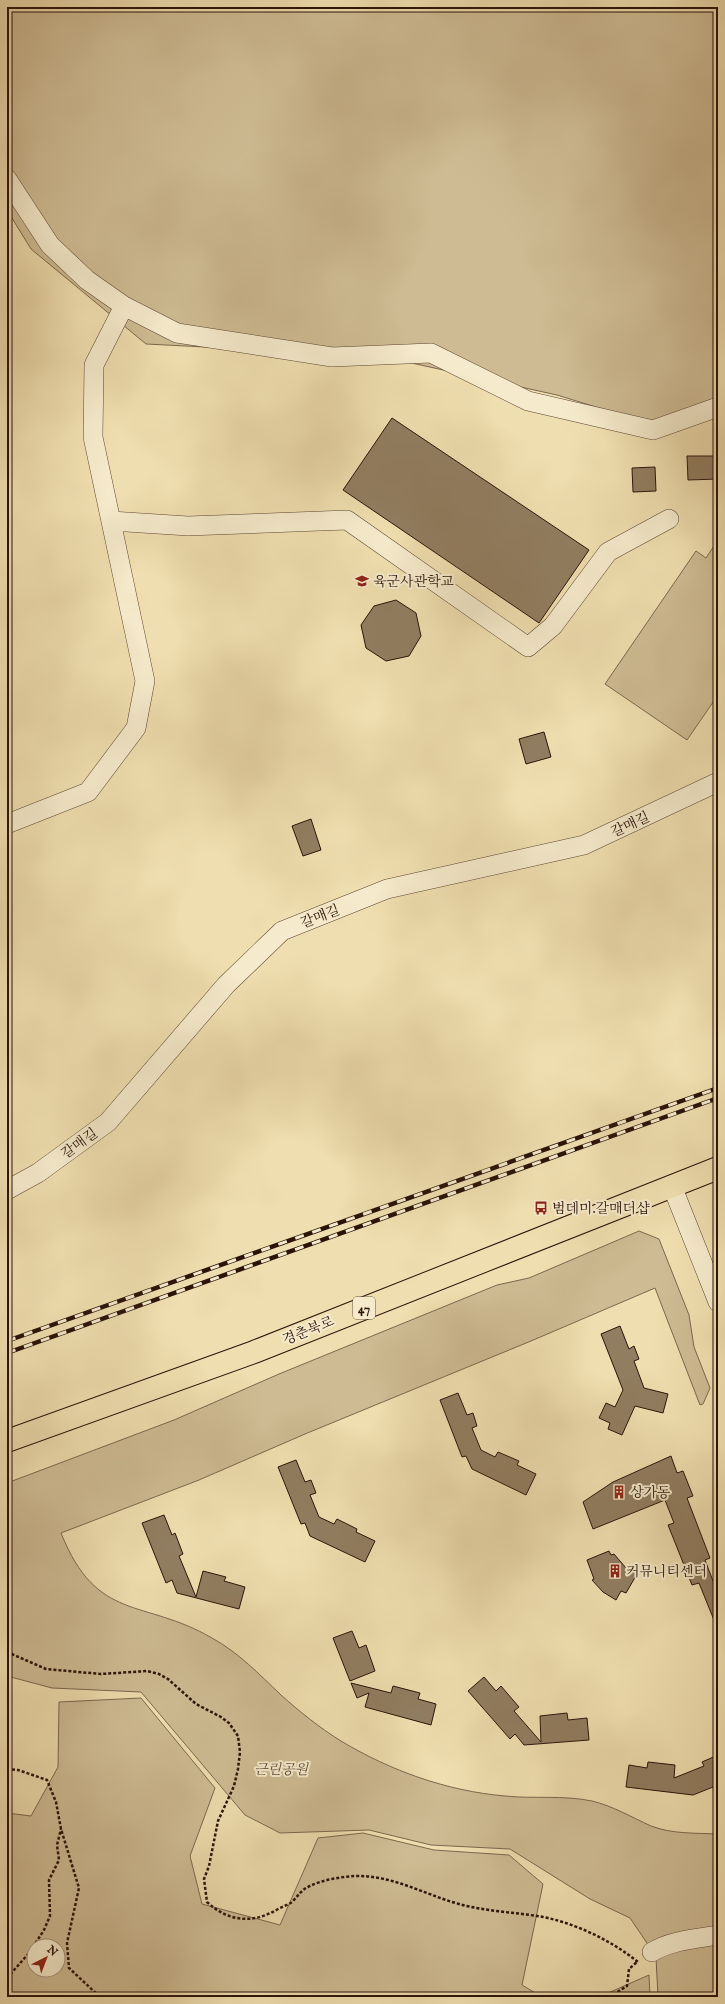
<svg xmlns="http://www.w3.org/2000/svg" width="725" height="2004" viewBox="0 0 725 2004" font-family="'IM FELL English','Noto Serif KR',serif">
<style>
.green{fill:#cebb93;stroke:#7c674e;fill-rule:evenodd}
.building{fill:#917d60;stroke:#2b130a}
.lines{fill:none;stroke-linecap:round;stroke-linejoin:round}
.minor-casing{stroke:#5c4633;stroke-width:20}
.major-casing{stroke:#2b130a;stroke-width:24}
.path{stroke:#2b130a;stroke-width:2.5;stroke-dasharray:3 2;stroke-linecap:butt}
.minor{stroke:#f5eacb;stroke-width:19}
.major{stroke:#efdeaf;stroke-width:22}
.rail-casing{stroke:#2b130a;stroke-width:4.5}
.rail{stroke:#f5eacb;stroke-width:3;stroke-dasharray:9;stroke-linecap:butt}
.labels{text-anchor:middle;stroke-width:4;stroke-linejoin:round;paint-order:stroke}
.shield{fill:#f5eacb;stroke:#685444;stroke-width:1}
.shield-label{font-size:13px;font-weight:bold;fill:#2b130a}
.poi-label{font-size:14px;fill:#2b130a;stroke:#f5eacb;text-anchor:start}
.street-label{font-size:14px;fill:#2b130a;stroke:#f5eacb}
.park-label{font-size:14px;font-style:italic;fill:#644e3a;stroke:#f5eacb}
</style>
<rect width="100%" height="100%" fill="#efdeaf"/>
<filter id="stains"><feTurbulence type="fractalNoise" baseFrequency=".005" numOctaves="4"/><feColorMatrix values="0 0 0 0 .2 0 0 0 0 .09 0 0 0 0 .02 0 0 0 .5 -.17"/></filter>
<radialGradient id="worn" r=".72"><stop offset=".6" stop-color="#630" stop-opacity="0"/><stop offset="1" stop-color="#630" stop-opacity=".3"/></radialGradient>
<!-- green -->
<path class="green" d="M7,7H718V397L648,423L557,395L407,362L324,353L146,344L31,249L7,210Z
M718,540V695L687,740L605,684L696,551L706,558Z
M639,1231L659,1239L689,1315L694,1347L710,1388L703,1404L700,1405L655,1288L531,1341L305,1434L199,1480L61,1533C97,1623 143,1598 212,1638C239,1653 259,1674 281,1695C300,1712 320,1728 341,1741C391,1771 447,1791 505,1796C534,1799 563,1795 592,1801C613,1806 631,1817 651,1826C672,1834 695,1833 718,1834V1928L649,1946L630,1918L590,1899L510,1849L431,1845L369,1830L280,1833L245,1815L141,1692L52,1688L7,1676V1483L174,1420L279,1374L497,1285L529,1278Z
M141,1698L215,1788L190,1856L202,1904L280,1925L318,1838L363,1833L434,1850L509,1855L543,1884L522,1985L542,1997H7V1813L31,1816L58,1767L59,1702ZM34,1946H58V1970H34Z
M718,1942V1997H658L656,1957L661,1954Z
M649,1975L650,1997H599Z"/>
<!-- building -->
<path class="building" d="M392,418L589,550L539,623L343,490Z
M687,456H718V479L688,480Z
M655,467L656,491L633,492L632,468Z
M396,600L416,613L421,636L409,656L386,661L366,648L361,625L374,606Z
M544,732L551,757L526,764L519,739Z
M311,819L321,850L303,856L292,826Z
M620,1326L629,1349L634,1346L639,1359L634,1361L644,1388L668,1394L663,1413L635,1406L622,1435L608,1429L610,1423L599,1418L606,1403L615,1407L623,1390L601,1334Z
M458,1393L467,1415L473,1413L477,1426L472,1428L481,1450L495,1457L498,1452L519,1461L517,1465L536,1474L526,1495L472,1469L466,1456L462,1457L440,1400Z
M671,1456L677,1473L683,1471L693,1496L687,1498L710,1558L705,1560L718,1594V1630L699,1583L692,1585L668,1525L674,1523L665,1500L593,1529L583,1502L613,1482Z
M296,1460L305,1482L311,1480L316,1493L310,1495L319,1517L334,1524L337,1519L357,1529L356,1532L375,1541L365,1562L310,1536L305,1523L301,1524L278,1467Z
M164,1515L172,1535L175,1533L183,1554L179,1556L196,1597L203,1571L226,1577L224,1581L245,1587L239,1609L177,1593L172,1580L166,1583L142,1523Z
M609,1551L611,1555L614,1554L626,1568L637,1574L626,1593L621,1591L616,1600L603,1592L592,1580L594,1579L587,1560Z
M352,1631L359,1648L366,1645L375,1671L350,1681L333,1638Z
M484,1677L496,1691L501,1686L519,1707L514,1711L541,1742L540,1716L567,1713L568,1720L587,1718L589,1740L524,1745L515,1734L510,1739L468,1691Z
M351,1683L391,1693L393,1686L420,1693L418,1699L436,1704L431,1725L365,1707L369,1693L357,1698Z
M718,1755V1785L693,1795L626,1787L629,1765L647,1768L648,1762L675,1765L674,1778L704,1766L702,1762Z"/>
<g class="lines">
<!-- minor casing -->
<g class="minor-casing">
<path id="minor" d="M7,179L50,245L87,280L124,306L177,333L332,357L431,353L528,401L653,430L718,407
M111,521L188,526L347,520L528,647L553,626L608,552L669,519
M7,824L88,792L136,728L145,681L93,437L94,365L124,306
M672,1186L718,1302
M7,1190L38,1173L108,1122L226,985L282,931L387,889L584,845L718,782
M652,1952C672,1940 696,1939 718,1935"/>
</g>
<!-- major casing -->
<g class="major-casing">
<path id="major" d="M7,1441L254,1352L718,1168"/>
</g>
<!-- path -->
<path class="path" d="M7,1652L46,1669L101,1674L147,1671L159,1674L168,1679L196,1704L221,1717L229,1723L238,1736L240,1752L238,1769L234,1786L218,1821L209,1866L204,1879L207,1902C229,1922 253,1924 278,1909C283,1906 288,1905 292,1902C298,1896 302,1889 310,1886C322,1880 340,1877 354,1876C393,1875 423,1894 459,1904C484,1911 511,1912 537,1916C571,1921 611,1940 638,1962
M7,1769L18,1770L47,1780L56,1802L61,1829L79,1888L67,1943L69,1968L100,1997
M7,1978L29,1953L44,1930L50,1916L49,1880L59,1860L57,1845L61,1829
M609,1997L627,1986L629,1969L638,1961"/>
<!-- minor -->
<use href="#minor" class="minor"/>
<!-- major -->
<use href="#major" class="major"/>
<!-- rail casing -->
<g class="rail-casing">
<path id="rail" d="M7,1341L718,1088
M7,1353L718,1098"/>
</g>
<!-- rail -->
<use href="#rail" class="rail"/>
</g>
<!-- icons -->
<defs>
<g id="university-bare" transform="scale(1.08)"><path d="M0-5L7-2L0 1L-7-2ZM-4 1L0 2.5L4 1V4Q0 6-4 4Z" fill="#8f2418" stroke="#f5eacb" stroke-width="2.5" paint-order="stroke"/></g>
<g id="bus-bare" transform="scale(1.08)"><path d="M-5-6H5V4H4V6H2V4H-2V6H-4V4H-5ZM-3.5-4V0h7V-4ZM-3.5 1.2v1.5H-2V1.2ZM2 1.2v1.5H3.5V1.2Z" fill="#8f2418" stroke="#f5eacb" stroke-width="2.5" paint-order="stroke"/></g>
<g id="building-bare" transform="scale(1.08)"><path d="M-4-6H4V6H1V3H-1V6H-4ZM-2.5-4.3h1.7v1.8h-1.7ZM.8-4.3h1.7v1.8H.8ZM-2.5-1h1.7V.8h-1.7ZM.8-1h1.7V.8H.8Z" fill="#8f2418" stroke="#f5eacb" stroke-width="2.5" paint-order="stroke"/></g>
</defs>
<g fill-rule="evenodd">
<use href="#university-bare" x="362" y="581"/>
<use href="#bus-bare" x="541" y="1208"/>
<use href="#building-bare" x="619" y="1492"/>
<use href="#building-bare" x="615" y="1571"/>
</g>
<g class="labels">
<!-- shield labels -->
<rect class="shield" x="353" y="1297" width="22" height="22" rx="3"/>
<g class="shield-label">
<text x="364" y="1313">47</text>
</g>
<!-- poi labels -->
<g class="poi-label">
<text x="373" y="586">육군사관학교</text>
<text x="552" y="1213">범데미.갈매더샵</text>
<text x="630" y="1497">상가동</text>
<text x="626" y="1576">커뮤니티센터</text>
</g>
<!-- street labels -->
<g class="street-label">
<text transform="translate(630 824) rotate(-25)" y="5">갈매길</text>
<text transform="translate(320 916) rotate(-21)" y="5">갈매길</text>
<text transform="translate(79 1143) rotate(-36)" y="5">갈매길</text>
<text transform="translate(308 1330) rotate(-22)" y="5">경춘북로</text>
</g>
<!-- park labels -->
<g class="park-label">
<text x="281" y="1774">근린공원</text>
</g>
</g>
<!-- margin -->
<rect width="725" height="2004" fill="none" stroke="#efdeaf" stroke-width="24"/>
<rect x="8" y="8" width="709" height="1988" fill="none" stroke="#2b130a" stroke-width="2"/>
<rect x="12" y="12" width="701" height="1980" fill="none" stroke="#2b130a"/>
<!-- north arrow -->
<g transform="translate(46 1958) rotate(42)"><circle r="19" fill="#f5eacb" stroke="#a4947e"/>
<path d="M0-3L7 15L0 10L-7 15Z" fill="#8f2418"/>
<text y="-6" font-size="11" font-weight="bold" text-anchor="middle" fill="#2b130a">N</text>
</g>
<rect width="100%" height="100%" filter="url(#stains)"/>
<rect width="100%" height="100%" fill="url(#worn)"/>
</svg>
